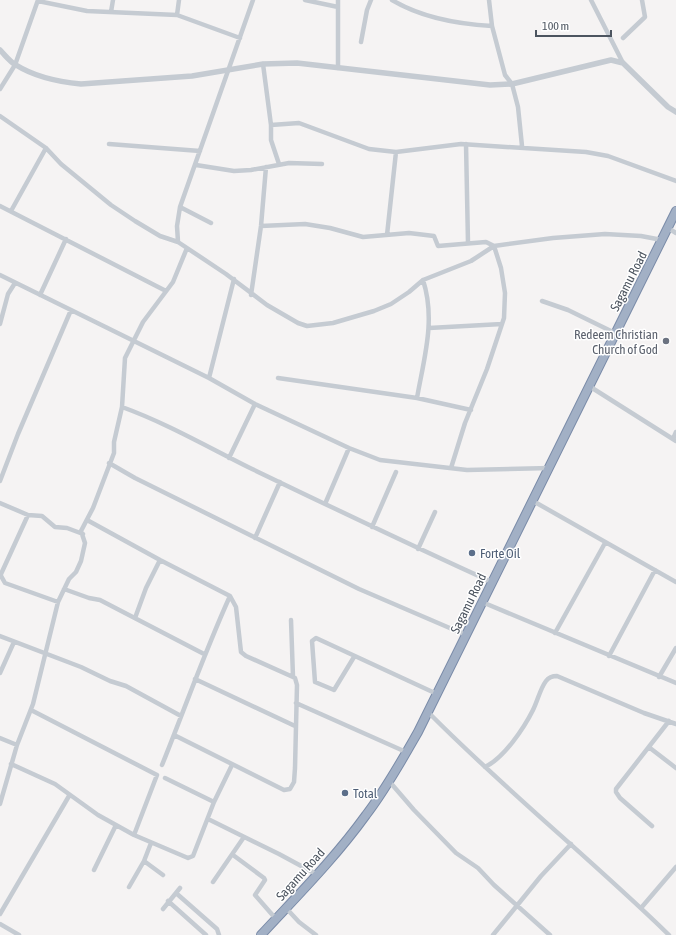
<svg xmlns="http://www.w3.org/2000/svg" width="676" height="935" viewBox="0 0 676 935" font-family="'Asap Condensed',sans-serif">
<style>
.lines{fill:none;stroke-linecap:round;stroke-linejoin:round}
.trunk-casing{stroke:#7a8ba8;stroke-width:10}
.minor{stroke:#c5cbd2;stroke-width:4.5}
.tertiary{stroke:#c5cbd2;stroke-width:5.5}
.trunk{stroke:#a2b0c5;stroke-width:8}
.worship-dot{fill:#6b7280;stroke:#fff;stroke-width:1.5}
.service-dot{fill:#5c6f8a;stroke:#fff;stroke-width:1.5}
.labels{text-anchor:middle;stroke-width:3;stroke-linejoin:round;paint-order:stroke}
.street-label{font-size:13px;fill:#4c545f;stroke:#fff}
.worship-label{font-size:13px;fill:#5b616d;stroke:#fff;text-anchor:end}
.service-label{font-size:13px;fill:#4e5e75;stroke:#fff;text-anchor:start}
</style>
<rect width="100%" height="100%" fill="#f5f3f3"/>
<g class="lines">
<!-- trunk casing -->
<g class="trunk-casing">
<path id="trunk" d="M261,935C297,896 335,858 366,815C386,789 402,760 418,732L676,211"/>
</g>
<!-- minor -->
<path class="minor" d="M305,0L338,7
M338,0V68
M392,0C422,18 457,24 492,26
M489,0L492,26L505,75L512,84L518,107L522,146
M591,0L623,63
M38,1L87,11L177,15L240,38
M111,12L113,0
M177,15L179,0
M623,38L645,17L642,0
M361,42L367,10L371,0
M263,64L271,125V140L279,164
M0,89L15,65L38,0
M0,116L46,148L61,164L111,205L135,221L160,236L178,242L226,274L267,305L298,323L307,326L333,323L374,311L391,304L409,292L423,280L471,261L494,246L553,238L605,234L641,236L662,240
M271,125L299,123L369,149L396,152L461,144L586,152L608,156L676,181
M109,144L200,151
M466,144L468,243
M196,165L234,171L251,170L289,163L322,164
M0,206L166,291
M180,207L211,223
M11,211L46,148
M261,226L305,224L330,228L363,237L409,233L434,236L438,246L486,242L494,246L501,268L505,293L504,318L487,369L465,423L451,468
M668,228L676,233
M387,235L396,152
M178,242L177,226L180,207L253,0
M0,275L209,378L255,404L349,448L380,460L467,470L550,468
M40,295L66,239
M251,295L261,226L266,167
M542,301L568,310L615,333
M0,324L8,294L15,283
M429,328L502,324
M209,378L234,279
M278,378L417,398L471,410
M589,386L676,441
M417,398C424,358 436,320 423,280
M122,407C166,423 206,446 248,467C329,506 410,545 492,582
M673,439L676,432
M229,458L255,404
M109,463L135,478L359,589L466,635
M0,481L18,434L71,310
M533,501L676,582
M0,503L28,515L42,516L55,527L67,528L83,534
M325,504L349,448
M87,520L160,560L230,596L236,607L241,652L246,656L293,677
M372,527L396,472
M255,538L280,482
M418,549L435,512
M0,574L5,583L58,602
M1,574L28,515
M64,589L89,598L100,600L204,654
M482,602L676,683
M135,618L146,588L160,560
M555,633L605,543
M0,636L81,667L110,681L126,686L181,716
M609,656L655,570
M354,657L334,690L315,682L312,641L316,638L437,694
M0,673L14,642
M659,677L676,648
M195,679L295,726
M296,703L406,752
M31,710L157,775L134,835
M428,712C505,790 591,859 669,935
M174,735L284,790L290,789L294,782L295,768L297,685L295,678L293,677L291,620
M0,738L17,745
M650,748L676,768
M11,764L55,784L98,815L134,835L188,858L193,856L214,802L232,765
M162,765C185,708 205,651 230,596
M485,767C504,758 524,728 533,710C538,700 540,689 546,681C549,677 552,676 557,676L644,713L676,724
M165,778L214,802
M389,781L414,810L456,853L478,868L494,885L550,935
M0,804L17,745L33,704L58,602L69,579L76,572L81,561L85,543L81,531L93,508L114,453V442L122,407L125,358L143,322L173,282L187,248
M208,819L279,854L316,874
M652,826L620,798L616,792V789L669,721
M233,855L264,878L265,880L255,895L276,919
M144,861L163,875
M94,870L116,825
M213,882L244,837
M129,887L144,861L151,843
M176,893L217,929L219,935
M168,901L206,935
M286,908L299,922L316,935
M641,908L676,867
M163,909L180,888
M0,914L69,796
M0,924L19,935
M493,935L541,876L571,844"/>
<!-- tertiary -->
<path class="tertiary" d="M0,50C5,55 10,62 16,65C35,77 60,82 81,84L192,76L263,64L297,63L490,85L512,84L611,60L623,63L668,107L676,112"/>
<!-- trunk -->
<use href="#trunk" class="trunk"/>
</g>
<!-- markers -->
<circle class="worship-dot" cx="666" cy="341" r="4"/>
<g class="service-dot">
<circle cx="472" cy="553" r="4"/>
<circle cx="345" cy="793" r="4"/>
</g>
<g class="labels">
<!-- street labels -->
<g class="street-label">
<text transform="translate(628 281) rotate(-63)" y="5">Sagamu Road</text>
<text transform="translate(468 603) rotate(-64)" y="5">Sagamu Road</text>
<text transform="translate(300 874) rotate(-48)" y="5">Sagamu Road</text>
</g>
<!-- worship labels -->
<g class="worship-label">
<text x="658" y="339">Redeem Christian<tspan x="658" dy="15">Church of God</tspan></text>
</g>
<!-- service labels -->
<g class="service-label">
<text x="480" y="558">Forte Oil</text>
<text x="353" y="798">Total</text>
</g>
</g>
<!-- scale -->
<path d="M536 30v6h75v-6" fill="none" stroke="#4c545f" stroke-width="2"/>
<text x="542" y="30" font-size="12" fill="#4c545f" stroke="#ffffff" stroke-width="3" paint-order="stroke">100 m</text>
</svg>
